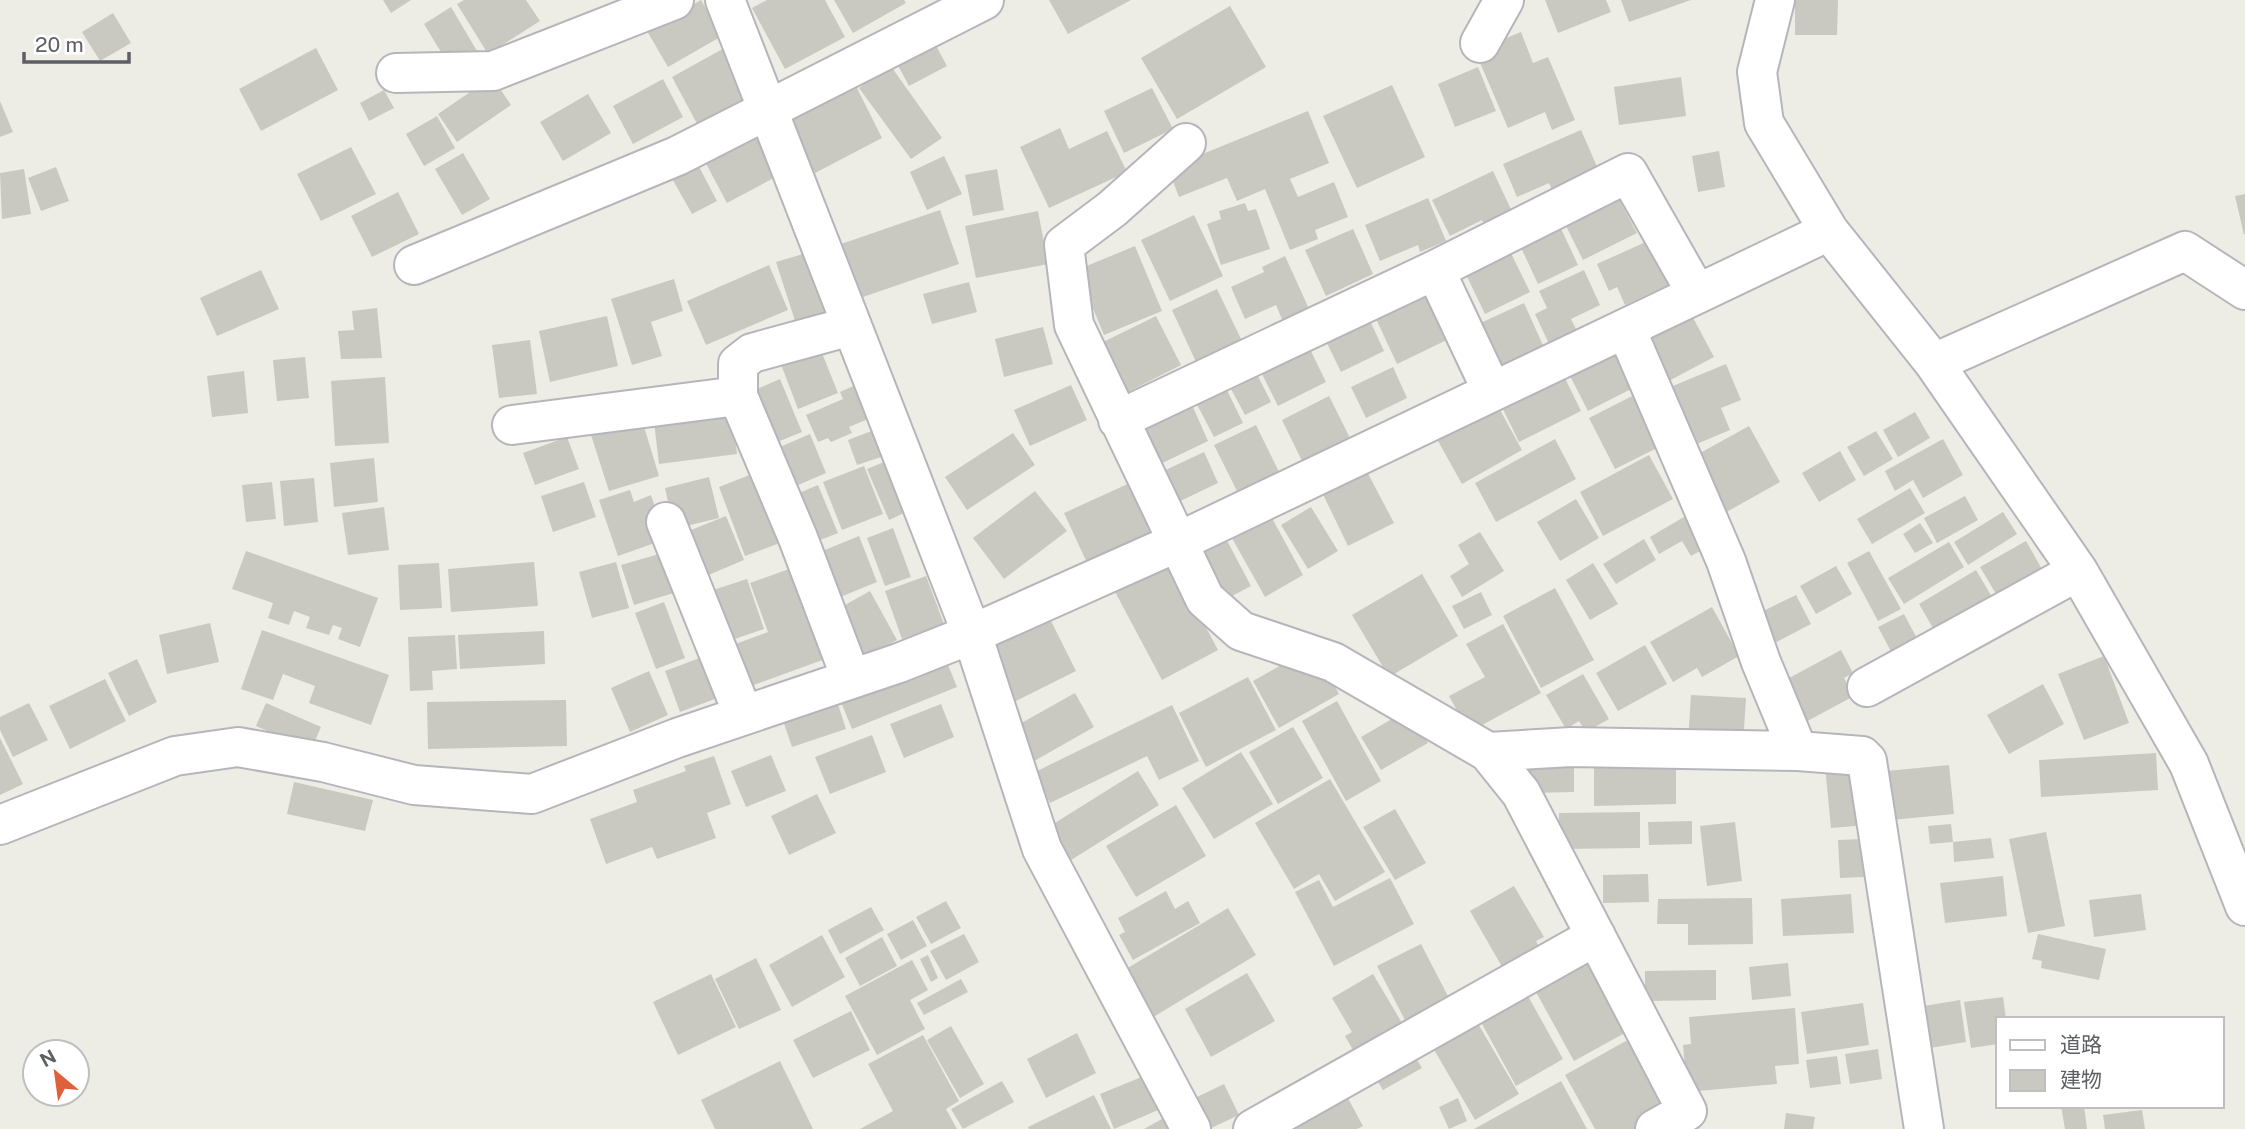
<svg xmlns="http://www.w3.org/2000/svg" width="2245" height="1129" viewBox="0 0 2245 1129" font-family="'Public Sans','Noto Sans JP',sans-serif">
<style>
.building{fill:#c9c8c1}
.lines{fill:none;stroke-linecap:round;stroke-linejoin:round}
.minor-casing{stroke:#b5b6bb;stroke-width:42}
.minor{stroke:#fff;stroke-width:38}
</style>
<rect width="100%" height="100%" fill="#eeede5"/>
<!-- building -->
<path class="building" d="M383,0H411L391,13Z
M464,0H526L540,21L488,54L457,4Z
M701,0L722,36L668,67L647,31Z
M767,0H825L845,37L785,69L752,8Z
M834,0H904L906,3L853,33Z
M1049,0H1131L1068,34Z
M1545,0H1606L1611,12L1558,33Z
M1621,0H1691L1629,22Z
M1795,0H1838L1837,35H1795Z
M1230,6L1266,67L1177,119L1141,58Z
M451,7L477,51L450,67L424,24Z
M113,13L131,43L100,61L82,32Z
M1521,32L1533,63L1548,57L1575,120L1552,130L1545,112L1508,128L1475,51Z
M933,40L947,66L909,86L895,60Z
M728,46L759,103L702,133L672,77Z
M316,48L338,90L261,131L239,89Z
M890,65L942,138L911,159L859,88Z
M1478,67L1496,111L1455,127L1438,84Z
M492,77L511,105L457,142L438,114Z
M1681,77L1686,116L1619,125L1614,87Z
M852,78L882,138L815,173L784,113Z
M663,79L683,117L633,144L613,106Z
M1392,85L1425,157L1357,188L1323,116Z
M1152,88L1173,129L1124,153L1104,111Z
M384,90L394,108L369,121L360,103Z
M588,94L611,133L563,161L540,122Z
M0,101L13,132L0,137Z
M1308,111L1329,163L1290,179L1298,197L1334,182L1348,217L1315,230L1318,239L1290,250L1265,189L1237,201L1227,178L1179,197L1168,168Z
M437,116L455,148L424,166L406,134Z
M1060,128L1069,149L1107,131L1127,172L1049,208L1020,147Z
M757,130L781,174L727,203L703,158Z
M1581,130L1599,171L1553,192L1549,183L1517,197L1503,164Z
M351,147L376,194L321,221L297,174Z
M1719,151L1725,187L1698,192L1692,156Z
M463,153L490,199L462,215L435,169Z
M944,156L962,194L927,210L910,172Z
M695,159L717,201L692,214L669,173Z
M56,167L69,201L41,211L28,178Z
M24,169L31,214L2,219L0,173Z
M997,169L1004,210L973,216L965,175Z
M1493,171L1515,218L1487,232L1482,220L1450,236L1432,200Z
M1614,190L1637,233L1583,260L1561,216Z
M398,192L419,234L372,257L351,216Z
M2245,194V234L2244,235L2235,196Z
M1428,198L1446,241L1420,252L1418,245L1380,261L1365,225Z
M1245,203L1248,211L1256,209L1270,249L1221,265L1207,224L1221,219L1219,211Z
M940,210L959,264L860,298L841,244Z
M1038,211L1048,264L976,278L965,226Z
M1194,215L1223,276L1170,301L1141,240Z
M1557,220L1578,265L1538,284L1517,239Z
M1353,229L1373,274L1326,296L1305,250Z
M1650,240L1670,284L1625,305L1617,287L1609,291L1597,264Z
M1505,241L1530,292L1485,314L1460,262Z
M1135,246L1162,311L1104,335L1077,270Z
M813,251L833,315L797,327L776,262Z
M1285,256L1310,311L1284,324L1276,305L1245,319L1231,287L1264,272L1262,267Z
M769,265L788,310L706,345L687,301Z
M261,270L279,309L217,336L200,298Z
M1584,270L1600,305L1571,319L1579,335L1551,348L1535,314L1547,308L1539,291Z
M674,279L683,311L651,322L662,356L632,365L611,299Z
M1426,280L1453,337L1397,364L1370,306Z
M969,282L977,312L932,324L923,294Z
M1217,289L1242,341L1196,362L1172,310Z
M1524,303L1546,352L1496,374L1474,326Z
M377,308L382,358L341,359L338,331L354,330L352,311Z
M1365,310L1384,351L1341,372L1321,331Z
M1690,312L1714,357L1665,383L1641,338Z
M607,316L618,366L550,382L539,331Z
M1156,316L1181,365L1118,397L1093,347Z
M1043,327L1053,364L1004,377L995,339Z
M816,338L838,393L798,409L777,354Z
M1305,339L1326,382L1278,406L1257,364Z
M530,340L537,394L499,398L492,345Z
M1610,344L1633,388L1588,411L1566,368Z
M305,357L309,398L277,401L273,360Z
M1251,362L1271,402L1245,415L1224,376Z
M1726,364L1741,400L1721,408L1730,430L1687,448L1663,390Z
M1393,367L1407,398L1366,418L1351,387Z
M1561,370L1581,411L1519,442L1499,401Z
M244,371L248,413L212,417L207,376Z
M385,377L389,443L335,446L331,381Z
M780,379L802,432L765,447L743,395Z
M1222,380L1243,423L1214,437L1192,395Z
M858,384L873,417L849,427L852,433L831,442L828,438L818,442L806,415L843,399L840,392Z
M1071,385L1087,420L1030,446L1014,410Z
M1642,391L1667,443L1615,469L1589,418Z
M1188,396L1208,441L1150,469L1129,423Z
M1329,396L1352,442L1304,465L1282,420Z
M1494,399L1522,450L1462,484L1433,432Z
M730,404L737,454L659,464L653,414Z
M1915,412L1930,438L1898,457L1883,430Z
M642,420L659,476L609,491L591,435Z
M1256,425L1279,472L1238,493L1214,445Z
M1749,426L1780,482L1723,514L1691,458Z
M874,430L884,456L857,465L848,440Z
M1876,431L1893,459L1864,476L1847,447Z
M1013,433L1035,465L967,510L945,477Z
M810,434L826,473L782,492L766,453Z
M567,437L579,469L535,485L523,453Z
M1555,439L1576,479L1496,522L1475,483Z
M1943,439L1963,475L1923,498L1913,480L1895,491L1885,471Z
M1840,451L1856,480L1819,502L1802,473Z
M1204,452L1218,483L1170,506L1155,475Z
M1649,455L1673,499L1603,536L1580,492Z
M374,458L378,502L334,507L330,463Z
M891,459L913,509L889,520L867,469Z
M1363,464L1394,523L1348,546L1319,486Z
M864,466L883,514L842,530L823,482Z
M752,474L788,540L745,556L719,487Z
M709,477L719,518L674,529L665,488Z
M314,478L318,522L284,526L280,481Z
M272,482L276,519L246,522L242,485Z
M584,482L596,517L553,532L541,496Z
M1132,482L1156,534L1088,565L1064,513Z
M818,485L838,533L805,546L785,499Z
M1910,488L1925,513L1872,544L1857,519Z
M630,490L634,502L651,495L666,539L618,556L599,500Z
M1035,491L1067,531L1004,579L973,538Z
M1965,496L1978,520L1937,543L1924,518Z
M1576,499L1599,538L1560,561L1537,522Z
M384,507L389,550L348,555L342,513Z
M1311,507L1338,551L1308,569L1281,525Z
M1267,509L1303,575L1265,597L1228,531Z
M1694,511L1714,543L1691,556L1682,541L1659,554L1650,537Z
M2003,512L2017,534L1968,565L1954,542Z
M726,516L744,560L699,579L681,534Z
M1920,523L1933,543L1915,553L1903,534Z
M893,528L911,577L885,586L867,538Z
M1480,532L1504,571L1462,597L1450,576L1469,564L1458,545Z
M1223,533L1251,586L1217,604L1189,551Z
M859,536L877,582L833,600L815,554Z
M1644,539L1656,560L1616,584L1603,564Z
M2026,541L2047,578L2002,604L1980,567Z
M1949,542L1964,567L1904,604L1888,578Z
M246,551L378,598L360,647L338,639L342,628L333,625L329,635L306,628L310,617L294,611L289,625L268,618L273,603L232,589Z
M1869,551L1901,609L1878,621L1847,563Z
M666,552L677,592L634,605L621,565Z
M1169,558L1218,650L1162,680L1113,588Z
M534,562L538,606L451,612L448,569Z
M616,562L629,608L592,618L579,572Z
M439,563L442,608L400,610L398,565Z
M1593,563L1618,604L1590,620L1566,580Z
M1836,566L1852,594L1816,614L1800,586Z
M789,569L807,617L812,616L828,658L737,691L722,649L768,632L750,583Z
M1976,570L1998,607L1937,635L1919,604Z
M1422,574L1458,636L1389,677L1352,615Z
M926,576L944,624L902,639L885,591Z
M747,579L764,629L720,644L704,593Z
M1555,588L1594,660L1541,688L1503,616Z
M870,591L897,640L862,659L836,610Z
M1481,592L1492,615L1464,629L1452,606Z
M1796,595L1811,624L1769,646L1753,616Z
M664,602L685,658L656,669L635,613Z
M1712,607L1739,656L1702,677L1697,668L1673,682L1650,642Z
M1904,614L1920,644L1894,657L1878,627Z
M1049,617L1076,671L1012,703L986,648Z
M210,623L219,662L167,674L159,635Z
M1503,624L1541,693L1469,732L1449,696L1485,677L1466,644Z
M262,630L389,675L371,725L309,703L315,686L283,674L273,700L241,689Z
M544,631L545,664L460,669L458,635Z
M455,635L457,669L432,671L433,690L410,691L408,637Z
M1645,645L1667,684L1618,711L1596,673Z
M1841,650L1853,673L1844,678L1854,696L1800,725L1778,684Z
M705,656L720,697L680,712L665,671Z
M2104,656L2129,723L2084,740L2058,674Z
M137,659L157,702L129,716L108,673Z
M1292,659L1300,673L1321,661L1339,694L1279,728L1253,681Z
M946,660L957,687L852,729L841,702Z
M649,671L668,715L630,732L611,688Z
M1583,674L1609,719L1586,732L1579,721L1566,729L1546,695Z
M1248,677L1276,730L1206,767L1179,713Z
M105,679L126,721L70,749L49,706Z
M2043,684L2064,724L2009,754L1987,715Z
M1075,693L1094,727L1029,764L1009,730Z
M835,695L846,729L792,747L781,715Z
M1691,695L1746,698L1743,744L1688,742Z
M566,700L567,746L428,749L427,702Z
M1337,701L1381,781L1346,801L1302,721Z
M29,703L48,740L13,757L0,730V717Z
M266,703L321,727L311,750L256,726Z
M941,704L954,737L904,758L890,724Z
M1172,705L1199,761L1159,780L1147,756L1050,803L1035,772Z
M1409,709L1428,743L1381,770L1361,737Z
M1293,727L1323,778L1278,804L1249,752Z
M872,735L886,772L830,794L815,757Z
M0,738L23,784L0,795Z
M1241,752L1273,804L1214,839L1182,788Z
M2156,753L2158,790L2041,797L2039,760Z
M771,755L786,791L746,807L731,771Z
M714,756L731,804L707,813L716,838L657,859L652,847L606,864L590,819L637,802L633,790L686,771L684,766Z
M1574,758V792L1529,793V759Z
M1676,758V804L1594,806V760Z
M1863,763L1868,825L1831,828L1825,766Z
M1949,765L1954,814L1881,821L1876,772Z
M1138,771L1159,805L1071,860L1050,826Z
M1330,779L1385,872L1335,901L1319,874L1294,889L1255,823Z
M294,782L373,800L365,831L287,814Z
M817,794L836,833L789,855L771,816Z
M1176,805L1206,856L1136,897L1106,846Z
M1395,809L1426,863L1395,880L1363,827Z
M1640,812V848L1559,849V813Z
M1692,821V844L1649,845L1648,822Z
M1735,822L1742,881L1707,886L1700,826Z
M1951,824L1953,842L1991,838L1994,858L1954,862L1953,842L1930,844L1928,826Z
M2046,832L2065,926L2028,933L2009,839Z
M1863,839L1864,877L1840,878L1838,840Z
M1648,874L1649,902L1603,903V875Z
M2003,876L2007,916L1945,923L1940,883Z
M1390,878L1414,924L1334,966L1295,892L1319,880L1333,907Z
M1514,886L1544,937L1536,941L1541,951L1505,972L1470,911Z
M1166,891L1175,909L1188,901L1200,923L1133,960L1119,935L1125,932L1118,918Z
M1851,894L1854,933L1783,936L1781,899Z
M2141,894L2146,930L2094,937L2089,900Z
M1752,898L1753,944L1688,945V924H1657L1658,899Z
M946,901L961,928L931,944L916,917Z
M871,907L884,930L840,954L828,930Z
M1228,908L1256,955L1145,1022L1116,975Z
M913,920L927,946L901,960L887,934Z
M964,934L979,962L946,980L930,951Z
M2038,934L2106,949L2099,980L2041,968L2042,961L2032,959Z
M822,935L845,977L792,1007L769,965Z
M882,937L897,966L860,986L845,958Z
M1421,944L1451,1002L1407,1024L1377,966Z
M1589,951L1632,1029L1574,1061L1531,983Z
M928,955L938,978L931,982L920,959Z
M756,958L781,1010L739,1029L715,979Z
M912,960L928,990L910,1000L925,1029L877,1055L845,996Z
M1788,963L1791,996L1752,1000L1749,967Z
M1716,970V1000L1645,1001V971Z
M1247,973L1275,1021L1211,1057L1185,1009Z
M711,974L736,1027L678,1055L653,1002Z
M1373,974L1405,1028L1357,1057L1345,1036L1352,1032L1332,998Z
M961,979L968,992L924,1015L917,1003Z
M1528,996L1563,1059L1516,1086L1481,1022Z
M2003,997L2006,1019H1998V1044L1971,1048L1964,1002Z
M1960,1000L1966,1042L1918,1050L1912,1008Z
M1863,1003L1869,1045L1807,1054L1801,1012Z
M1795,1008L1799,1064L1775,1066L1777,1084L1687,1092L1683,1045L1691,1044L1689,1017Z
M851,1011L870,1050L813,1078L793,1040Z
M1473,1015L1519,1094L1475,1120L1429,1041Z
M951,1026L984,1084L960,1098L927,1040Z
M1077,1033L1096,1073L1046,1098L1027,1059Z
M923,1035L959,1101L946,1109L957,1129H860L893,1111L868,1064Z
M1633,1037L1675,1113L1647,1129H1595L1565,1075Z
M1411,1049L1422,1068L1383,1090L1372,1072Z
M1878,1049L1882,1079L1850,1084L1845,1054Z
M1837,1056L1841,1084L1810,1088L1806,1060Z
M780,1061L813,1129H715L701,1100Z
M1144,1076L1158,1110L1114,1129L1100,1094Z
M1002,1081L1014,1102L963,1129L951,1109Z
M1561,1081L1587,1129H1474Z
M1224,1084L1239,1115L1209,1129L1195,1098Z
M1344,1091L1363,1126L1357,1129H1271Z
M1094,1095L1111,1129H1029L1028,1127Z
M1458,1098L1467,1121L1449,1129L1439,1107Z
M2061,1106H2084L2087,1129H2065Z
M2142,1110L2145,1129H2105L2103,1115Z
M1786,1113L1815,1117L1813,1129H1784Z
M1169,1115L1176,1129H1144Z"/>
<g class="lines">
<!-- minor casing -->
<g class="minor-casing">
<path id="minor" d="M725,0L972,634L1042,849L1191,1129
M1775,0L1757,72L1764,123L1829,231L1934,363L2078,571L2189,764L2245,906
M1480,43L1504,0
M396,73L493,71L674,0
M1186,143L1112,209L1064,245L1074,325L1205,599L1241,631L1333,662L1488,752L1521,793L1687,1111L1655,1129
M414,265L677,156L984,0
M1435,270L1492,391
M1626,329L1726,561L1761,662L1798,751
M1934,363L2185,251L2245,290
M738,396L798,538L851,678
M1118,420L1435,270L1628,173L1697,294
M512,425L738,396V364L752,353L851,326
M666,522L743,714
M1867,687L2078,571
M1488,752L1571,747L1798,751L1862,756L1867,761L1924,1129
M0,825L175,756L238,747L323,762L414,785L532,794L677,738L899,663L972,634L1178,542L1829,231
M1253,1129L1596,936"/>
</g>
<!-- minor -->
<use href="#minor" class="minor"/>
</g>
<!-- legend -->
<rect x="1996" y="1017" width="228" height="91" fill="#ffffff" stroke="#bebfc1" stroke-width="2"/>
<rect x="2010" y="1040" width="35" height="10" fill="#ffffff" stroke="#bebfc1" stroke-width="2"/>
<text x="2060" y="1052" font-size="21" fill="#5c5f64">道路</text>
<rect x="2010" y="1070" width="35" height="21" fill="#c9c8c1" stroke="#bebfc1" stroke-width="2"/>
<text x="2060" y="1087" font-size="21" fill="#5c5f64">建物</text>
<!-- north arrow -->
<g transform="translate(56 1073) rotate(331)"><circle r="33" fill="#ffffff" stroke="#bebfc1" stroke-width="2"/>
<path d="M0-5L12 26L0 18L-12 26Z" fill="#de613b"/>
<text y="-10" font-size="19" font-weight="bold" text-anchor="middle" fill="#5c5f64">N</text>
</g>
<!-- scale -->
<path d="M24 52v10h105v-10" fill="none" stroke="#5c5f64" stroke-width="3.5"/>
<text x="35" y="52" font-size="21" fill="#5c5f64" stroke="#ffffff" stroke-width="5" paint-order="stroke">20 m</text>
</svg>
